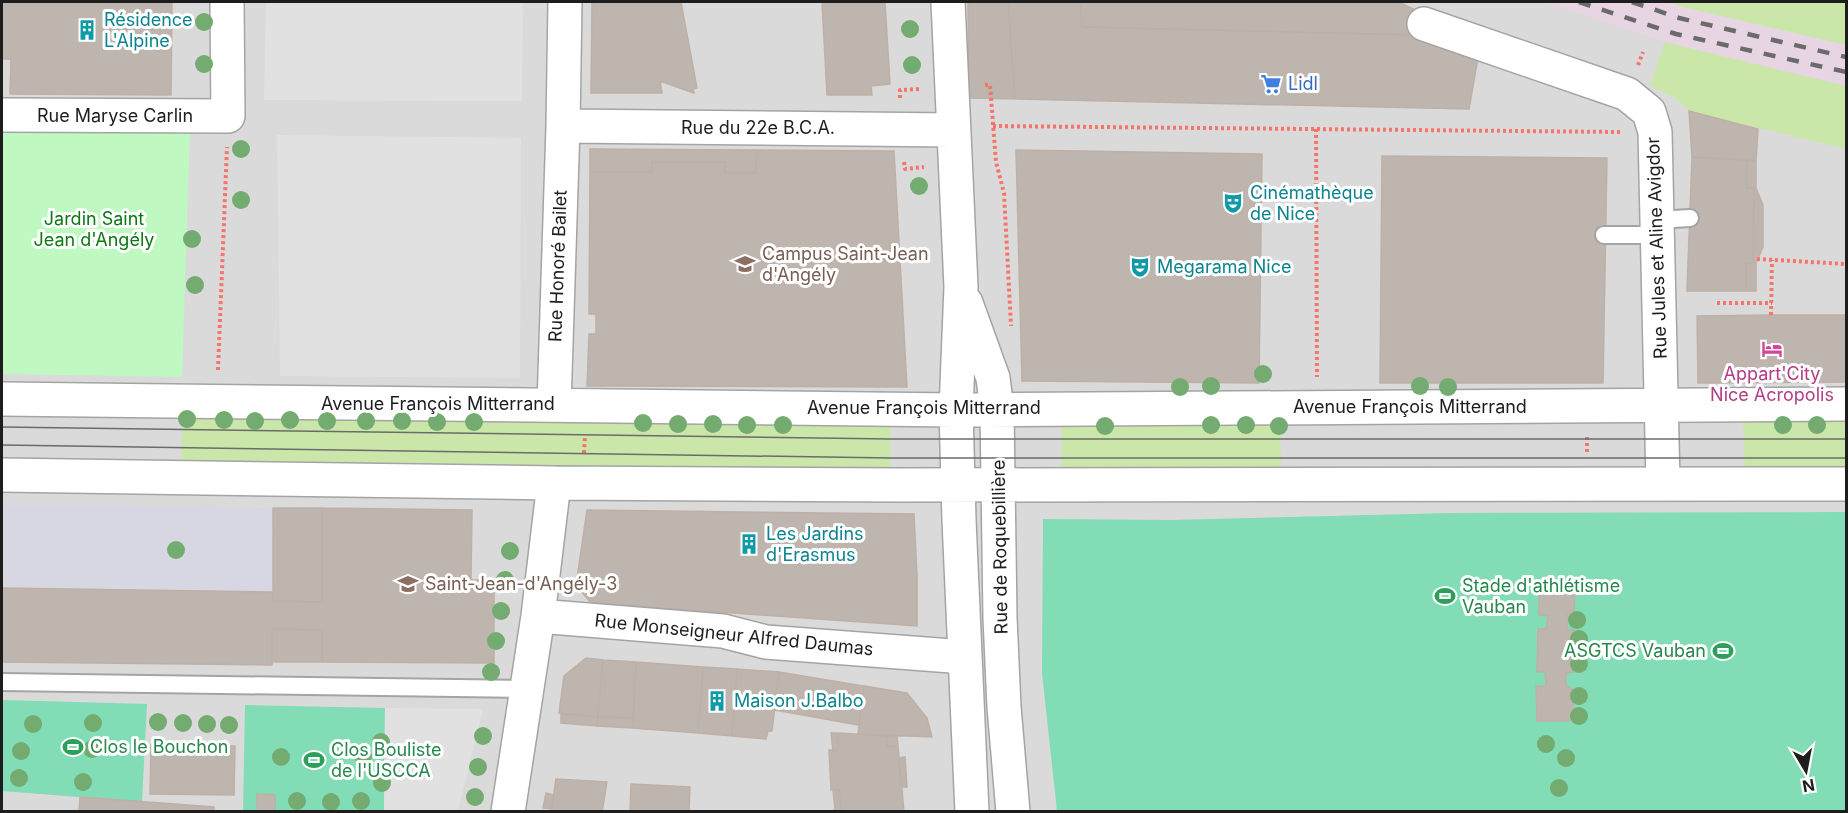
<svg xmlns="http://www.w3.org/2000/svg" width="1848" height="813" viewBox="0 0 1848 813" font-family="Inter,sans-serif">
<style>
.residential{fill:#dbdada}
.industrial{fill:#e7d5e4}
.grass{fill:#cae7a9}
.park{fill:#c0f8c2}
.pitch{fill:#82dcb6}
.parking{fill:#e1e1e1}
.plaza{fill:#d7d7e3}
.building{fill:#beb5af;stroke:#bfb0a5;stroke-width:1.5}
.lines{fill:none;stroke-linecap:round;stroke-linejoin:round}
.lane-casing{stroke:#a4a4a4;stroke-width:20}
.street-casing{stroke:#a4a4a4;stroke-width:36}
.path{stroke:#f6756b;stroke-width:4;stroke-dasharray:3 3;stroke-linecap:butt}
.lane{stroke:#fff;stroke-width:16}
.street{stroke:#fff;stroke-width:33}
.tram{stroke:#6b6b6b;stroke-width:1.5}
.rail{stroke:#6b6b6b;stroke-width:4.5;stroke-dasharray:12 12;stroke-linecap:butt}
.tree{fill:#73ab71}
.labels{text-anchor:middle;stroke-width:6;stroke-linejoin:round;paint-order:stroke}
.culture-label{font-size:18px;fill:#0d838f;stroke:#fff;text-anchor:start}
.shop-label{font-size:18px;fill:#366cbe;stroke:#fff;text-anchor:start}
.street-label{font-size:18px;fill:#1d1d1d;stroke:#fff}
.park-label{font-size:18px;fill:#0e7813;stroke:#fff}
.education-label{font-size:18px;fill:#785e54;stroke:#fff;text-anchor:start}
.hotel-label{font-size:18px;fill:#b23c85;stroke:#fff}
.leisure-label{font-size:18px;fill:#27864d;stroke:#fff;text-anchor:start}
</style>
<rect width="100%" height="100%" fill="#eeeae3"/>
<!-- residential -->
<path class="residential" d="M2,2H1846V811H2Z"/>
<!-- industrial -->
<path class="industrial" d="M1545,2H1667L1683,7L1846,45V86L1672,44Z"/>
<!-- grass -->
<path class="grass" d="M1674,2H1846V45L1683,7L1673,4Z
M1665,42L1846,86V149L1689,111L1677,99L1650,85Z
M183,413L891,419L890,477L181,470Z
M1846,419V475H1745L1743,420Z
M1280,420L1281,474L1062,475V421Z"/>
<!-- park -->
<path class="park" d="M2,126L190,129L182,377L2,374Z"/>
<!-- pitch -->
<path class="pitch" d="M1846,512V811H1057L1042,673L1043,519L1172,520L1450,513Z
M2,700L147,704L142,802L2,791Z
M245,705L385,708L384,811L243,812Z"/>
<!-- parking -->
<path class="parking" d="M266,2H523L522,101L264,100Z
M277,135L521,138L520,378L280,376Z
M385,708L483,709L458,811H384Z"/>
<!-- plaza -->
<path class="plaza" d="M2,505L273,508L272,592L2,588Z"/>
<!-- building -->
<path class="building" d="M2,2H172L171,95L10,94L11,59H2Z
M592,2H681L697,88L693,89L694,93L660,81L662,93H591Z
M822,2H885L890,84L871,86L872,95H827Z
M968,2H1399L1427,16L1478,58L1469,109L969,98Z
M1008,2H1080L1082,27L1421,35L1478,58L1469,109L1015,99Z
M1689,111L1758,129L1756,161L1692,157Z
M590,149L757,150L756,173H725V162H652V172H590Z
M757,150L894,151L907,387L587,386L589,334H596V314H589L590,172H652V162H725V173H756Z
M1016,150L1262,154L1259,383L1022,381Z
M1382,156L1607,158L1603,383H1380Z
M1692,157L1747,160V188H1754L1753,263H1746V291H1687Z
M1747,160L1756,161V188L1763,205V247L1756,263V291H1746V263H1753L1754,188H1747Z
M1771,315H1846V382L1698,383L1697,316Z
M273,508H322V602L273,601Z
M322,508L472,510L471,580H494V663L322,662V630L272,629V665L2,662V588L272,592L273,601L322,602Z
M587,510L914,514L917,575V626L591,603L576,585Z
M1539,580L1571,581L1575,587L1574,614L1572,616L1567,615V630H1574V672L1566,673V685L1573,690L1574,716L1572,720L1568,721H1537L1536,686H1546L1545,672H1537L1538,629H1546L1548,616L1539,615Z
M272,629L322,630V662H272Z
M586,658L603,660L598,717L559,713L564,676Z
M603,660L636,662L633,718L598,717Z
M636,662L703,667L698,733L633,728Z
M703,667L737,669L732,736L698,733Z
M737,669L779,672L772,731H768L766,739L732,736Z
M779,672L864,686L859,725L774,710Z
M864,686L907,693L927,718L932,737L858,734Z
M561,714L598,717L597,726L561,723Z
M598,717L633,718V728L597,726Z
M831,733H838V750L833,751Z
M838,733L886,736L887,747L898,746L904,812H841L840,790H831L829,750H838Z
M886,736H897L898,746L887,747Z
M151,745L235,746L234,795L150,794Z
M905,757L907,787H901L899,758Z
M556,779L607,782L602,812H551Z
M631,784L690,787L689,812H630Z
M833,790H840L841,812H831L835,809Z
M546,793L554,795L552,809L543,808Z
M257,794L275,795V812H257Z
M80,797L214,807V812H79Z"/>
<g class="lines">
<!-- lane casing -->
<g class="lane-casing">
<path id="lane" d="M1657,220L1690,218
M1604,235H1657
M2,682L526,689"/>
</g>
<!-- street casing -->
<g class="street-casing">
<path id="street" d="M948,2L961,287L956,410L959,520L972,812
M1424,24L1627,94L1649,112L1655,132L1663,483
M2,115L228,116L227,2
M563,126L952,130
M966,303L993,378L997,410L1000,618L1004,707L1013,812
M2,399L956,410L1846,404
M554,405L563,126L565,2
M2,475L554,483L899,485L1846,484
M538,616L723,631L766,642L965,657
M508,812L538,616L554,483"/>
</g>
<!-- path -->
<path class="path" d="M1638,65L1643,52
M985,85H990L996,162L1004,193L1011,326
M900,98V90L920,89
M993,126L1621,132
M1316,129L1317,377
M904,162L905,169L924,167
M1757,259L1846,264
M1717,303H1772
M1771,315L1772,260
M218,370L227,147
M1587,437V453
M584,453L585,436"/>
<!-- lane -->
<use href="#lane" class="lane"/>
<!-- street -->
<use href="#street" class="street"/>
<!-- tram -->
<path class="tram" d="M2,427L891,439H1846
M2,445L891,458H1846"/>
<!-- rail -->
<path class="rail" d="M1579,2L1676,34L1846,72
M1632,2L1679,18L1846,57"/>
</g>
<!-- trees -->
<g class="tree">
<circle cx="204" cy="22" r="9"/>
<circle cx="910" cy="29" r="9"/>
<circle cx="204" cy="64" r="9"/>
<circle cx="912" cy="65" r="9"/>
<circle cx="241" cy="149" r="9"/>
<circle cx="919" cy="186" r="9"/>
<circle cx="241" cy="200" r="9"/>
<circle cx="192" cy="239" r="9"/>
<circle cx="195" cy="285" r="9"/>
<circle cx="1263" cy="374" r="9"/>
<circle cx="1211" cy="386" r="9"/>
<circle cx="1420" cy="386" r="9"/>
<circle cx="1180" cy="387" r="9"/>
<circle cx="1448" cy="387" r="9"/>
<circle cx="187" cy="419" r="9"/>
<circle cx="224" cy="420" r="9"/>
<circle cx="290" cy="420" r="9"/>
<circle cx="255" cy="421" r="9"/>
<circle cx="327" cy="421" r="9"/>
<circle cx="366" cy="421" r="9"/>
<circle cx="402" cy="421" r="9"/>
<circle cx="437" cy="422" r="9"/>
<circle cx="474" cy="422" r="9"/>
<circle cx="643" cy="423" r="9"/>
<circle cx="678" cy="424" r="9"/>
<circle cx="713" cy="424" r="9"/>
<circle cx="747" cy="425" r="9"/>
<circle cx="783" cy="425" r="9"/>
<circle cx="1211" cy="425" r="9"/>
<circle cx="1246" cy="425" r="9"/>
<circle cx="1783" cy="425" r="9"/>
<circle cx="1817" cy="425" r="9"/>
<circle cx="1105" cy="426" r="9"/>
<circle cx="1279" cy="426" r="9"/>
<circle cx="176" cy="550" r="9"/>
<circle cx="510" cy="551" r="9"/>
<circle cx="505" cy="580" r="9"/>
<circle cx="501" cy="611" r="9"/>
<circle cx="1577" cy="620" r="9"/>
<circle cx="1579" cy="639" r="9"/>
<circle cx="496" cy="641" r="9"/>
<circle cx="1579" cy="664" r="9"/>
<circle cx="491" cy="672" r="9"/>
<circle cx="1579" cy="696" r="9"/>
<circle cx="1579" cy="716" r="9"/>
<circle cx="158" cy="722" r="9"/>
<circle cx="93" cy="723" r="9"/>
<circle cx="183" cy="723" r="9"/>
<circle cx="33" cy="724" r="9"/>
<circle cx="207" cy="724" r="9"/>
<circle cx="229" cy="725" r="9"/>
<circle cx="483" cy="736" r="9"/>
<circle cx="381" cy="742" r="9"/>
<circle cx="1546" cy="744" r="9"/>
<circle cx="92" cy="749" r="9"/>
<circle cx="21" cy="751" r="9"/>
<circle cx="363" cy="756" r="9"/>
<circle cx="281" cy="757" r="9"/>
<circle cx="1566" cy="758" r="9"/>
<circle cx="478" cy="767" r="9"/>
<circle cx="19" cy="778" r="9"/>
<circle cx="83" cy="782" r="9"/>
<circle cx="382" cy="783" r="9"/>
<circle cx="1559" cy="788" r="9"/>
<circle cx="475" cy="797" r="9"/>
<circle cx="297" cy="801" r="9"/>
<circle cx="361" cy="801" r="9"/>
<circle cx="331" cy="802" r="9"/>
</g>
<!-- icons -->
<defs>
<g id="building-bare" transform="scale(1.62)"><path d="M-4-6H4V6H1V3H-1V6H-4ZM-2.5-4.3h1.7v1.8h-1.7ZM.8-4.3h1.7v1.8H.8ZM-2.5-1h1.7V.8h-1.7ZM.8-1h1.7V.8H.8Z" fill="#0f9aa8" stroke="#fff" stroke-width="2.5" paint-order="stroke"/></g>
<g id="supermarket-bare" transform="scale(1.62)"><path d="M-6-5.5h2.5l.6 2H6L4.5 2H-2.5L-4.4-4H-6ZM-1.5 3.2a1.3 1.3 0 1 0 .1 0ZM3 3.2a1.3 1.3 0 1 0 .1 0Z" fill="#3f7fe0" stroke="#fff" stroke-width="2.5" paint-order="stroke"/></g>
<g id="theatre-bare" transform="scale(1.62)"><path d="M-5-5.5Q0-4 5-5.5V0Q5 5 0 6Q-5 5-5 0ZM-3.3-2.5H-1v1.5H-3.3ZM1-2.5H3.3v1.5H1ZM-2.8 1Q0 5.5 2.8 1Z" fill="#0f9aa8" stroke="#fff" stroke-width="2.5" paint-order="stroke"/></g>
<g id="university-bare" transform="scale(1.62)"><path d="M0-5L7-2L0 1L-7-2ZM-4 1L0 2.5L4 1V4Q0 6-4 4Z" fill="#8d6e63" stroke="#fff" stroke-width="2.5" paint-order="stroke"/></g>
<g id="hotel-bare" transform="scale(1.62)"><path d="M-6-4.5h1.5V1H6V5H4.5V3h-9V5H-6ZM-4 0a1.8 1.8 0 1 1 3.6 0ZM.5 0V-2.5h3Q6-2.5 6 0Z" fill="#d1479c" stroke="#fff" stroke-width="2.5" paint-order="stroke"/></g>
<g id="stadium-bare" transform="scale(1.62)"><path d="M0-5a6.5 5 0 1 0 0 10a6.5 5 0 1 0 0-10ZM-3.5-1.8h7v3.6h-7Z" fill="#2e9e5b" stroke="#fff" stroke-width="2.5" paint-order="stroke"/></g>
</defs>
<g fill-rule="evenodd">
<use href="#building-bare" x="87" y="30"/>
<use href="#supermarket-bare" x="1271" y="84"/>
<use href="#theatre-bare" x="1233" y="203"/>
<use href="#university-bare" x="745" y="264"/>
<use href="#theatre-bare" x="1140" y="267"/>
<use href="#hotel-bare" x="1772" y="349"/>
<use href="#building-bare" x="749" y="544"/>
<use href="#university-bare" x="408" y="584"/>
<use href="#stadium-bare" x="1445" y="596"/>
<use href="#stadium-bare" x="1723" y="651"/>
<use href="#building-bare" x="717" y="701"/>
<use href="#stadium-bare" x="73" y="747"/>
<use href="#stadium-bare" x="314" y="760"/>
</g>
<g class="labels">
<!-- culture labels -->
<g class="culture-label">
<text x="104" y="26">Résidence<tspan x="104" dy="21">L'Alpine</tspan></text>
<text x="1250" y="199">Cinémathèque<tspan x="1250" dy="21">de Nice</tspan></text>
<text x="1157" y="273">Megarama Nice</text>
<text x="766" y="540">Les Jardins<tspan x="766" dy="21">d'Erasmus</tspan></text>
<text x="734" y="707">Maison J.Balbo</text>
</g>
<!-- shop labels -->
<g class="shop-label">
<text x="1288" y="90">Lidl</text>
</g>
<!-- street labels -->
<g class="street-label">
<text x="115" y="122">Rue Maryse Carlin</text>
<text x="758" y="134">Rue du 22e B.C.A.</text>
<text transform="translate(1657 248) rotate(-92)" y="6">Rue Jules et Aline Avigdor</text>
<text transform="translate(558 266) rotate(-88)" y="6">Rue Honoré Bailet</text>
<text x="438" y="410">Avenue François Mitterrand</text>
<text x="1410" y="413">Avenue François Mitterrand</text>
<text x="924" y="414">Avenue François Mitterrand</text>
<text transform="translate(1000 547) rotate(-91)" y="6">Rue de Roquebillière</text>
<text transform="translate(734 635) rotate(6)" y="6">Rue Monseigneur Alfred Daumas</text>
</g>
<!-- park labels -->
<g class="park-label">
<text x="94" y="225">Jardin Saint<tspan x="94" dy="21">Jean d'Angély</tspan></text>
</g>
<!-- education labels -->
<g class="education-label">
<text x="762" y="260">Campus Saint-Jean<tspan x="762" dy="21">d'Angély</tspan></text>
<text x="425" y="590">Saint-Jean-d'Angély-3</text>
</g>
<!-- hotel labels -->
<g class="hotel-label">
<text x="1772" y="380">Appart'City<tspan x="1772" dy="21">Nice Acropolis</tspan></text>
</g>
<!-- leisure labels -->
<g class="leisure-label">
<text x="1462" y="592">Stade d'athlétisme<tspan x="1462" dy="21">Vauban</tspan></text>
<text x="1706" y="657" text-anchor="end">ASGTCS Vauban</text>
<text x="90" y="753">Clos le Bouchon</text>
<text x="331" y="756">Clos Bouliste<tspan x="331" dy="21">de l'USCCA</tspan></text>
</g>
</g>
<!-- border -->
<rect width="1848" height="813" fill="none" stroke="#1d1d1d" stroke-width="6"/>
<!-- north arrow -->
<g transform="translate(1806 771) rotate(170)" stroke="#ffffff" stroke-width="4.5" paint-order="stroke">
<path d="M0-4.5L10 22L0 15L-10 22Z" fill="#1d1d1d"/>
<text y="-9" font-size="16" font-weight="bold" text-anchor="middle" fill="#1d1d1d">N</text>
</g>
</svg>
